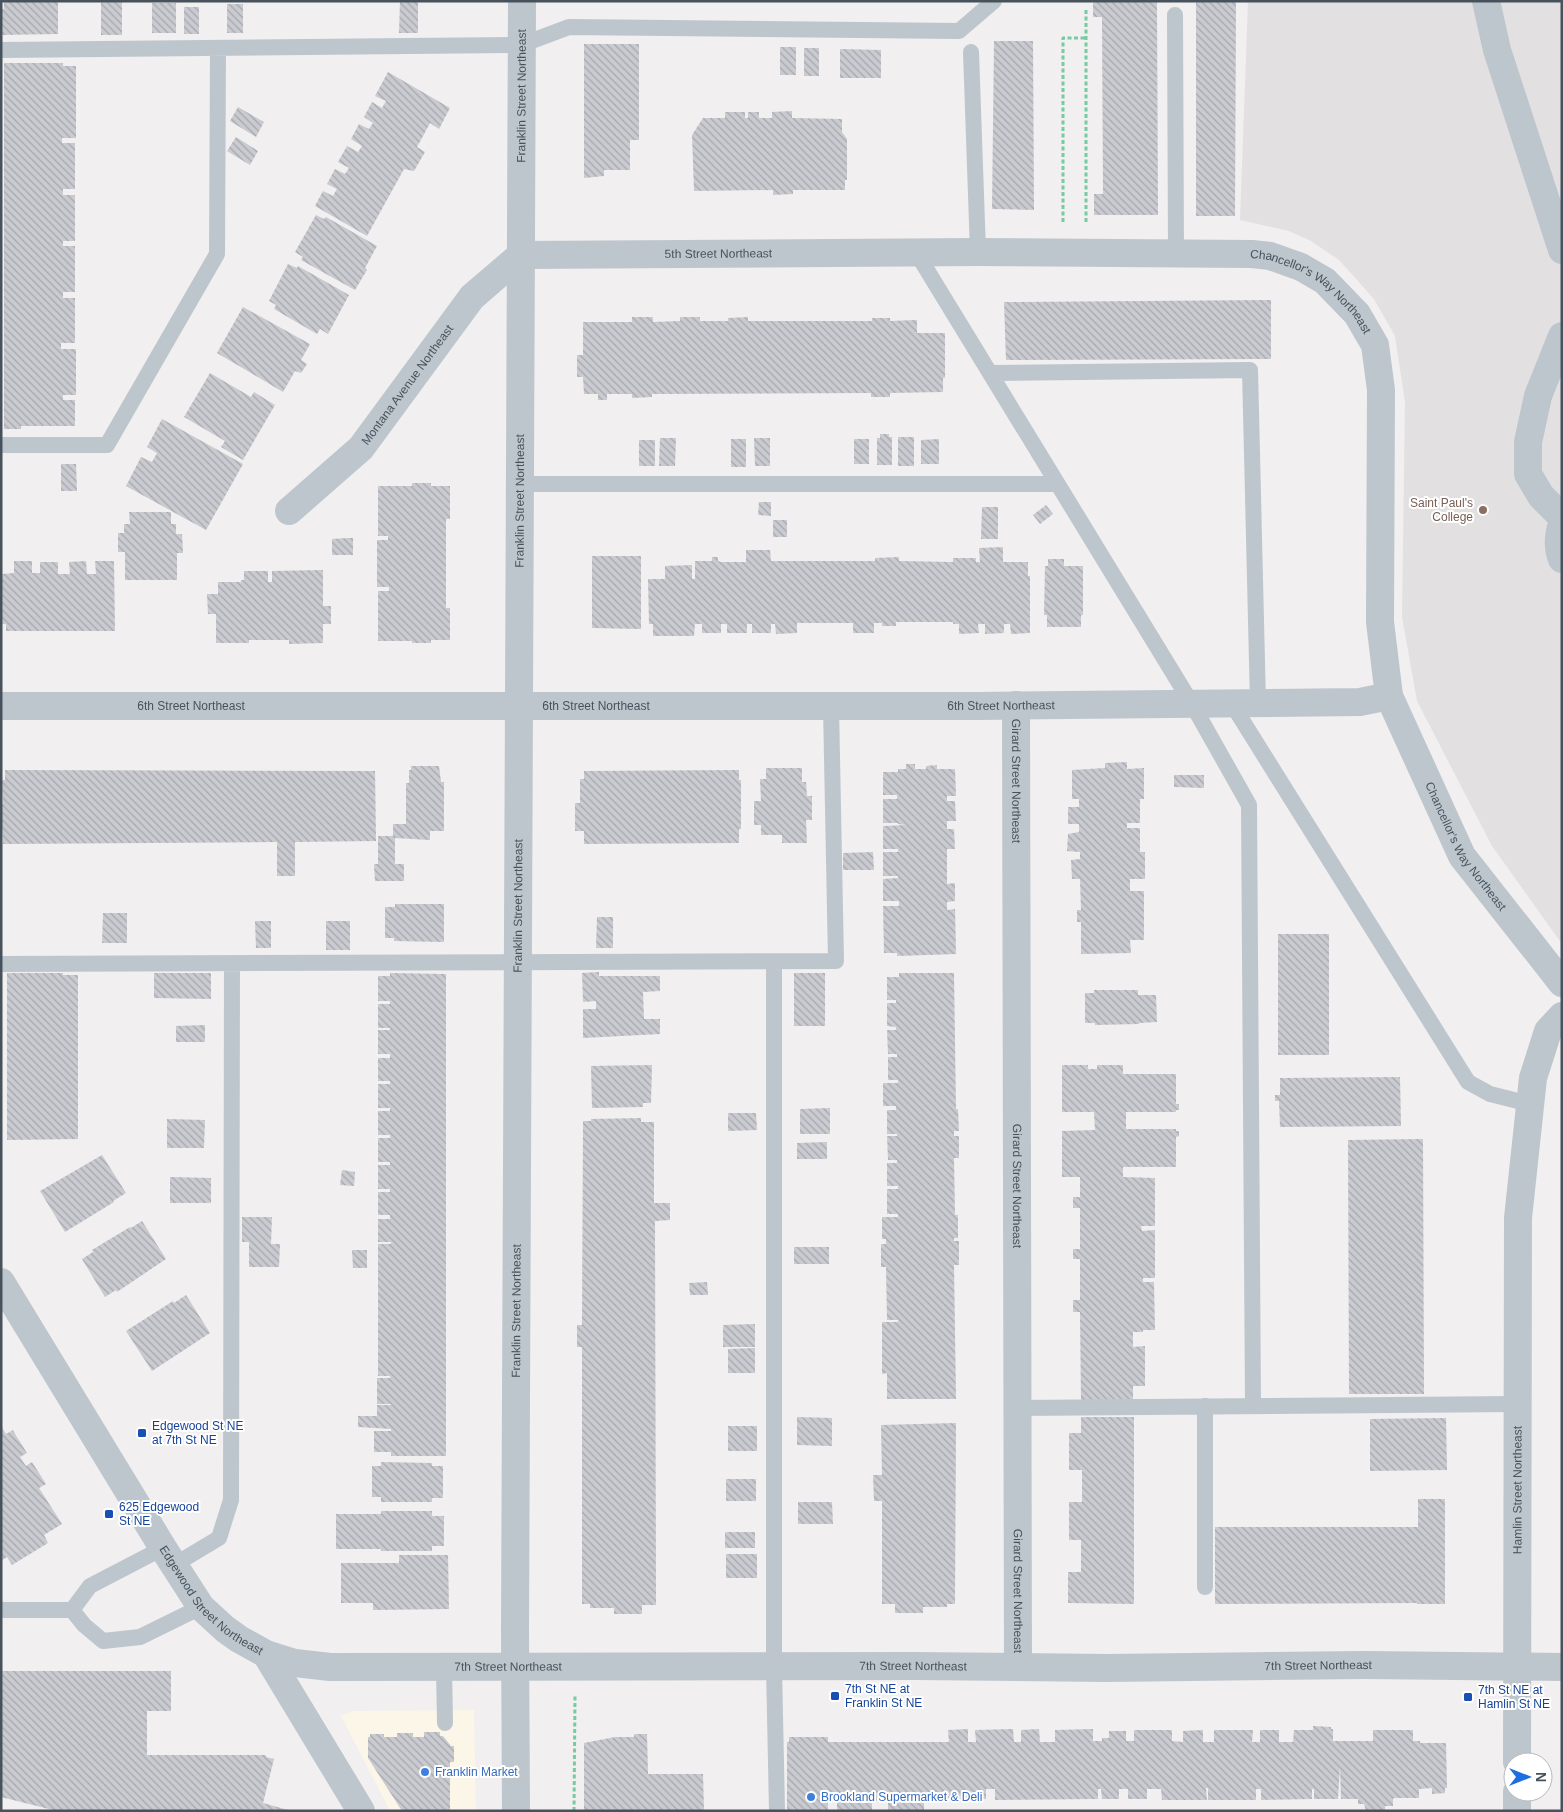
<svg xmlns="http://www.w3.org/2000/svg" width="1563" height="1812" viewBox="0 0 1563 1812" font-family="Arial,sans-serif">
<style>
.commercial{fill:#fbf6e8}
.education{fill:#e2e0e1}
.building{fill:url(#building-back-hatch)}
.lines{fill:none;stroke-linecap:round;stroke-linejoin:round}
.path{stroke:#77cba2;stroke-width:3;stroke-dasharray:4 2.5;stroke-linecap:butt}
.service{stroke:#bdc6cd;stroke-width:16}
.minor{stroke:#bdc6cd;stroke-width:28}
.tertiary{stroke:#bdc6cd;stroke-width:28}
.education-dot{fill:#8d6e63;stroke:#fff;stroke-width:2}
.transit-dot{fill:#1a4fb4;stroke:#fff;stroke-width:2}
.shop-dot{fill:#3f7fe0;stroke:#fff;stroke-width:2}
.labels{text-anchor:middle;stroke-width:4;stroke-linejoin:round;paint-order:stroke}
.street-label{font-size:12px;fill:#47525c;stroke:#fff}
.education-label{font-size:12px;fill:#785e54;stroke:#fff;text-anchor:end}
.transit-label{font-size:12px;fill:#164399;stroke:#fff;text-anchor:start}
.shop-label{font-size:12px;fill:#366cbe;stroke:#fff;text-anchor:start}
</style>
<defs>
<pattern id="building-back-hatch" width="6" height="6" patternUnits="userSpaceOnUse" patternTransform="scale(1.25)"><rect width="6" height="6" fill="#c9cbd1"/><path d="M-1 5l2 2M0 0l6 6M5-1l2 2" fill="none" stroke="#a5a7ad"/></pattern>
</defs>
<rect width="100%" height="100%" fill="#f1efef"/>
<!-- commercial -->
<path class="commercial" d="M474,1710L476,1811H390L341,1716L353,1711Z"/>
<!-- education -->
<path class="education" d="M1248,1H1562V944L1492,846L1417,701L1402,617L1405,402L1395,336L1374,299L1339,260L1311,241L1289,231L1240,220Z"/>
<!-- building -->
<path class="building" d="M4,1H58V34L1,35V9H4Z
M101,1H122V35H101Z
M400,1H418V33H399Z
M1093,1H1157L1158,215H1094V194H1103L1102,17H1093Z
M1196,1H1236L1235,216H1196Z
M152,3H176V33H152Z
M227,4H243V33H227Z
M184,7H199V34H184Z
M994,41H1033L1034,210L992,209Z
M584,44H639V140H630V170H604V176L584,178Z
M780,47H796V75H780Z
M804,48H819V76H804Z
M840,49L881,50V78H840Z
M4,63H63V66H76V138H62V143H75V189H63V195H75V241H63V246H75V292H63V298H75V343H61V349H76V395H63V400H75V426H21V429H4Z
M388,72L450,108L439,129L430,123L429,125L417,147L425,152L414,171L404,169L367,236L315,206L323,191L333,196L337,189L327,184L335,169L345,174L349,168L338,162L347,146L358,152L362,146L351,139L359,124L369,129L373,123L364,117L372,102L382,108L386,101L375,96Z
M238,107L264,122L256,137L230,121Z
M792,111V118L842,119V132L847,139V180H845V190H793V194L773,195V190L694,191L692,135L703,118H725V112H745V118H748V112H759V118H772V112Z
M236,137L258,151L250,165L227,151Z
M316,215L324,219L326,217L377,246L365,268L367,270L355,290L301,260L303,257L295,252Z
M288,264L297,268L298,266L349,295L328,334L320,329L317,334L274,309L276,305L269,301Z
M1271,300V359L1006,360L1004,302Z
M243,307L310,344L301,360L307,364L301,373L295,371L283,392L217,353Z
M632,317H653V322L680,321V317H700V321H728V318L748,317V321H872V318H890V321L917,320V333H945V378H943V392L890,393V397H871V393L652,394V397L632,398V394H607V400H598V394H584L583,377H577V355H583V322H632Z
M210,373L251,397L254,392L275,405L243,460L221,447L225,441L184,417Z
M162,419L243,464L206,530L126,486L141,457L152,462L157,453L147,447Z
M880,434H889V437H892V465H877V438H880Z
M898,437H914V466H898Z
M660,438H676L675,466H659Z
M754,438H770V466H755Z
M731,439H746V467H731Z
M854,439H869V464H854Z
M939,439V464H921V440Z
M639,440H655V466H639Z
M61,464H76L77,491H61Z
M412,483H431V486H450V519H446V608H450V640H431V643H412V641H378V591H389V587H377V540H388V536H378V486H412Z
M759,502H771V516L758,515Z
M1046,505L1053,514L1040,524L1033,515Z
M982,507H998V539H981Z
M129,512H171V524H176V534H182L183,553H177V580H125V552H118V533H124V524H130Z
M773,520H787V537H773Z
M348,538H353V555H332V539Z
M1003,547V562H1028V576H1030V633L1011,634L1010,624H1004V633L985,634V624H978L979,633L959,634V624H953V622H896V626H882V623H874V633H853V623H797V633L776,634L775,624H771V633H752V624H747V633H727V624H721V633H702V624H695L694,636H653V624H649L648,579H665V566L692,565V579H695V561H712V557H718V561L721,562H746V550H770L771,561H875V558L899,557V561L953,562V558H976V562H980L979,548Z
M592,556H641V629L592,628Z
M1048,559H1064V566H1083V615H1081V627H1047V615H1044L1045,566H1048Z
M14,561H32V573H40V562H58V574H70L69,562L86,561L87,574H96L95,561H114L115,631H6V624H2V574L14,573Z
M323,570V606H331V624H323V643L289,644V640H249V643H216V614H208L207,594H218V582H241V580H244V571H268V582H272V571Z
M1127,762V769L1144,768V799H1140V823H1127V828H1140V852H1145V879H1130V891H1144V940H1130L1131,953L1081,954V922H1077V910H1081L1080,879H1072L1071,860L1080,859V852L1067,851L1068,834L1079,832V824H1068V807H1079V799H1072V770L1105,768V763Z
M906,764H915V769H926V766L937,765V769H955L956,796H947V801H955L956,821H947V829H954L955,849H947V884L955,883V901L947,902V910L955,909L956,954L897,956V953H884L883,906H899V901H883V879L898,878V876H883V852H898V849H883V826L906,825L898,824V823H883V799H897V795H883V772H898V769H906Z
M411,766H439L441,782H444V831H430V840L395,838V864H404V881H375L374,864H378V836H393V824H406V783H409V770H411Z
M766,768H802V782H806L807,796H812V820H806L807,843H782V835H761V825H754V801H761L760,779H766Z
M5,770L375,771L376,841L295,842V876H277V842L3,844L1,804H3L2,780H5Z
M739,770V780H741V829H739V843L584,844V831H575V803H580V779H584V771Z
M1174,775H1204V788L1174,787Z
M873,852L874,870H843V853Z
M395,904H444V942L394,941V938H385V907H395Z
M103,913H127V943H102Z
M597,917H613V948H596Z
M255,921H271V948H256Z
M326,921H350V950H326Z
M1278,934H1329V1055H1278Z
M599,972V976H660V991L643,992L644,1019H660V1034L583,1038V1009H596V1001L583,1002L582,973Z
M7,973H63V975H78V1139L7,1140Z
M154,973H211V999L154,998Z
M390,973L446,974V1456H391V1452H374V1431H391V1429L358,1427V1416H377V1405H391V1404H377V1378H390V1376H378V1244H391V1242H378V1219H390V1215H378V1192H390V1189H378V1165H390V1162H378V1138H390V1135H378V1111H390V1108H378V1084H390V1081H378V1058H390V1054H378V1030H390V1028H378V1004H390V1001H378V976H390Z
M794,973H825V1026H794Z
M899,973H954L956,1109H958L959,1131H954V1136H959V1158H954L955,1215H958V1238H954V1241H959V1265H954L956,1399H887V1373L882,1374V1322H898V1320H887L886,1267H881V1244H886V1239H882V1217H898V1214H887V1189H898V1186H887V1163H897V1160H888L887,1136H897V1134H887V1110H896V1106H883V1083H898V1080H888V1057H897V1054H888L887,1030H896V1027L887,1026V1003H896V1000H887V977H899Z
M1094,990H1138V995H1156L1157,1022L1139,1023V1024L1095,1025V1023H1085V993H1094Z
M205,1025V1042H176V1026Z
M652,1065L651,1103H643V1107L592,1108L591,1066Z
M1062,1065H1088V1069H1097V1065H1123V1074H1176V1104H1179V1110H1176V1112H1126V1129H1176V1131H1179V1136L1176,1137V1167H1123V1177L1155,1178V1226H1141L1142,1231L1155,1230V1278H1143V1282H1154L1155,1330H1143V1332H1133V1347L1145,1346V1386H1133V1400L1081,1401L1080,1312H1073V1300H1080V1259H1073V1249H1080V1208H1073V1197H1080V1177H1062V1131L1095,1130L1094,1112H1062Z
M1400,1077L1401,1126L1280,1127L1279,1101H1275V1095H1280V1078Z
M830,1108V1134H800V1109Z
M728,1113H756L757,1130L728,1131Z
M641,1118V1122H654V1203H670V1220L655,1221L656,1605H642V1614H614V1608H590V1604H582V1347H577V1325H582L583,1121H591V1119Z
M167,1119L205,1120L204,1148H167Z
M1423,1139L1424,1394H1349L1348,1140Z
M827,1142V1159H797V1143Z
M102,1155L126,1193L113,1201L114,1202L65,1232L40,1191Z
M342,1170L355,1172L354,1186L340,1185Z
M170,1177L211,1178V1203H170Z
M242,1217H272L271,1244H280L279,1267H249V1242H242Z
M142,1221L166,1259L117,1292L116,1290L105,1297L82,1259L93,1252L92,1250L130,1227L131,1228Z
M794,1247H829V1264H794Z
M352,1250H367V1268H353Z
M707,1282L708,1295H690L689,1283Z
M186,1295L210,1333L152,1371L126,1331L173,1301L174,1303Z
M755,1324V1347H723V1325Z
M755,1348V1373H728V1349Z
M797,1417L832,1418V1446L797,1445Z
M1081,1417H1134V1604L1068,1603V1572H1081V1540H1069V1502H1082V1470H1069V1433H1081Z
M1446,1418L1447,1470L1370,1471V1419Z
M956,1423L955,1604H947V1607H923V1613H895V1604H882V1501H874L873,1475H882L881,1425Z
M1,1426L6,1434L13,1430L15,1434L27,1453L20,1457L26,1466L32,1462L46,1484L39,1488L62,1524L44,1535L48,1543L12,1565L7,1557L1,1561Z
M728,1426H757V1451H728Z
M381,1462L432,1463V1466H443V1498H432V1502H381V1497H372V1466H381Z
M726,1479H756V1501H726Z
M1418,1499H1445V1604H1417V1603L1215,1604V1527H1418Z
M798,1502H832L833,1524H798Z
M381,1511H432V1516H444V1546H432V1551H381V1549H336V1514H381Z
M725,1532H755V1548H725Z
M726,1554H757V1578H726Z
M399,1555H448L449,1609L373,1610V1603H341V1563H399Z
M1,1671H171V1711H147V1755H266V1757L274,1759L263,1803L292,1811H57L1,1797Z
M1313,1726L1331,1727V1729H1333V1741H1373V1730H1413V1741H1420V1743H1446L1447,1788H1445V1793L1432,1794V1788L1419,1789V1798H1394L1393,1799V1806H1385V1811H1366L1364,1804H1358V1799H1341L1340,1767L1338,1799H1314V1789H1312V1799L1261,1800V1789H1256V1800H1208V1788H1206L1207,1800H1162L1161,1789H1147V1799H1128V1789H1119V1799H1102L1101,1789H1098V1799L995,1800V1789H986V1799L924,1800V1810H888V1800L872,1801V1811H837V1800H829L828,1791V1811H787V1742H789V1737H828V1742H949L948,1730L968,1729V1742H976L975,1730L1013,1729L1014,1742H1021V1730L1039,1729L1040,1742H1055V1730L1093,1729V1741H1102V1738H1109V1731H1126V1741H1134V1730H1172V1741L1183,1742V1731L1203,1730V1742H1214V1730H1253L1252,1742H1260V1730H1279V1742H1293L1294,1730H1313Z
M424,1732H440V1736H443L451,1746H454V1762H450V1811H402L368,1758V1737H370V1734H384V1737H397V1733H413V1737H424Z
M634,1734H647L648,1774H703L704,1811H584V1743L615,1737H634Z"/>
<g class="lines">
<!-- path -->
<path class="path" d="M1063,222V38H1086
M1086,222V10
M574,1811L575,1696"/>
<!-- service -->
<path class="service" d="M1175,15L1176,254
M1,50L521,45L569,27L959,31L994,1
M971,52L978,252
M916,252L1192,704L1249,805L1253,1406
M990,373L1250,370L1258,704
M1,445H107L217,254L218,48
M520,484H1056
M1232,704L1468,1082L1490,1094L1530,1104
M774,962V1667L777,1811
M1,964L836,961L831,706
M1205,1406V1587
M1017,1408L1517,1404
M174,1565L219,1538L231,1500L232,964
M1,1610H72
M72,1610L84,1625L103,1641L140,1637L201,1607
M72,1610L90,1586L163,1548
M444,1667L445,1723"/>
<!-- minor -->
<g class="minor">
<path d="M1486,1L1497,50L1562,250"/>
<path d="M1562,336L1538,396L1528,442V474L1541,496L1562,517"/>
<path id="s1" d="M289,511L361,448L472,297L521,255L978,252L1252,254L1270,256L1301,267L1325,281L1357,314L1375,345L1381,390L1380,622L1389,696"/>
<path d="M1562,524C1558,536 1557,547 1562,559"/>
<path id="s2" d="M1016,705L1018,1667"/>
<path id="s3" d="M1,706H978L1360,702L1389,696L1462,856L1562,983"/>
<path id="s4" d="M1,1282L163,1548L201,1607L225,1629L239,1639L266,1654L295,1663L330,1667L914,1666L1107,1668L1364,1665L1562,1667"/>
<path d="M266,1654L361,1811"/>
<path id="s5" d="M1517,1762L1518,1218L1533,1078L1548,1031L1562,1016"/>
<path d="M1517,1811V1792"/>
</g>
<!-- tertiary -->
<path class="tertiary" id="s6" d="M516,1811L515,1631L522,1"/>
</g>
<!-- markers -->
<circle class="education-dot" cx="1483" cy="510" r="5"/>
<g class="transit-dot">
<rect x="137" y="1428" width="10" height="10" rx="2.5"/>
<rect x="104" y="1509" width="10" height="10" rx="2.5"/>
<rect x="830" y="1691" width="10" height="10" rx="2.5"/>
<rect x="1463" y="1692" width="10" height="10" rx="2.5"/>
</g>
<g class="shop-dot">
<circle cx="425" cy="1772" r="5"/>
<circle cx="811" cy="1797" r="5"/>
</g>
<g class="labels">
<!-- street labels -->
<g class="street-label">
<text dy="4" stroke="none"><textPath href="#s6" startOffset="1715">Franklin Street Northeast</textPath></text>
<text dy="4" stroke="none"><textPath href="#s1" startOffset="545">5th Street Northeast</textPath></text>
<text dy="4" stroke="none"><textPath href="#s1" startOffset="1151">Chancellor's Way Northeast</textPath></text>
<text dy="4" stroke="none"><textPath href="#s1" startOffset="174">Montana Avenue Northeast</textPath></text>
<text dy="4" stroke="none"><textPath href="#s6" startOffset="1310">Franklin Street Northeast</textPath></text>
<text dy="4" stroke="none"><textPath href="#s3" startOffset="190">6th Street Northeast</textPath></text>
<text dy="4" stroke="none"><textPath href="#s3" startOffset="595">6th Street Northeast</textPath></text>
<text dy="4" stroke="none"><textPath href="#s3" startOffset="1000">6th Street Northeast</textPath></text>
<text dy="4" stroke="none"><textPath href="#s2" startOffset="76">Girard Street Northeast</textPath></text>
<text dy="4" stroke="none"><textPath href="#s3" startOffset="1558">Chancellor's Way Northeast</textPath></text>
<text dy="4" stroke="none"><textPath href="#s6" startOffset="905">Franklin Street Northeast</textPath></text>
<text dy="4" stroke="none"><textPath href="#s2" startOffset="481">Girard Street Northeast</textPath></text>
<text dy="4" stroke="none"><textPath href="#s6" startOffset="500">Franklin Street Northeast</textPath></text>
<text dy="4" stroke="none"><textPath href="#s5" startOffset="272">Hamlin Street Northeast</textPath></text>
<text dy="4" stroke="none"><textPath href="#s2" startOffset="886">Girard Street Northeast</textPath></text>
<text dy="4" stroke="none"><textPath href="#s4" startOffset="384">Edgewood Street Northeast</textPath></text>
<text dy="4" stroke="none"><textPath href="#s4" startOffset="1516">7th Street Northeast</textPath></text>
<text dy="4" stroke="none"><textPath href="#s4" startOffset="706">7th Street Northeast</textPath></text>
<text dy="4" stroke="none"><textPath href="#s4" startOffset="1111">7th Street Northeast</textPath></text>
</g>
<!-- education labels -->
<g class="education-label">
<text x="1473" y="507">Saint Paul's<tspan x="1473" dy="14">College</tspan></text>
</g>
<!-- transit labels -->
<g class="transit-label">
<text x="152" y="1430">Edgewood St NE<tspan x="152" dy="14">at 7th St NE</tspan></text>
<text x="119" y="1511">625 Edgewood<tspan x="119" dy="14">St NE</tspan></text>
<text x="845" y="1693">7th St NE at<tspan x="845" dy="14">Franklin St NE</tspan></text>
<text x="1478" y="1694">7th St NE at<tspan x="1478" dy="14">Hamlin St NE</tspan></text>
</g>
<!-- shop labels -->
<g class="shop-label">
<text x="435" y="1776">Franklin Market</text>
<text x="821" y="1801">Brookland Supermarket &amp; Deli</text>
</g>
</g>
<!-- border -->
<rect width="1563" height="1812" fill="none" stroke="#47525c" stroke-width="5"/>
<!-- north arrow -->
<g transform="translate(1528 1777) rotate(90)"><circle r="24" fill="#ffffff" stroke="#b5babe"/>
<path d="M0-4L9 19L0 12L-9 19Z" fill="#1d6fdd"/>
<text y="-8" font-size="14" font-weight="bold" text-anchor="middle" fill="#47525c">N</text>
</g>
</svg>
